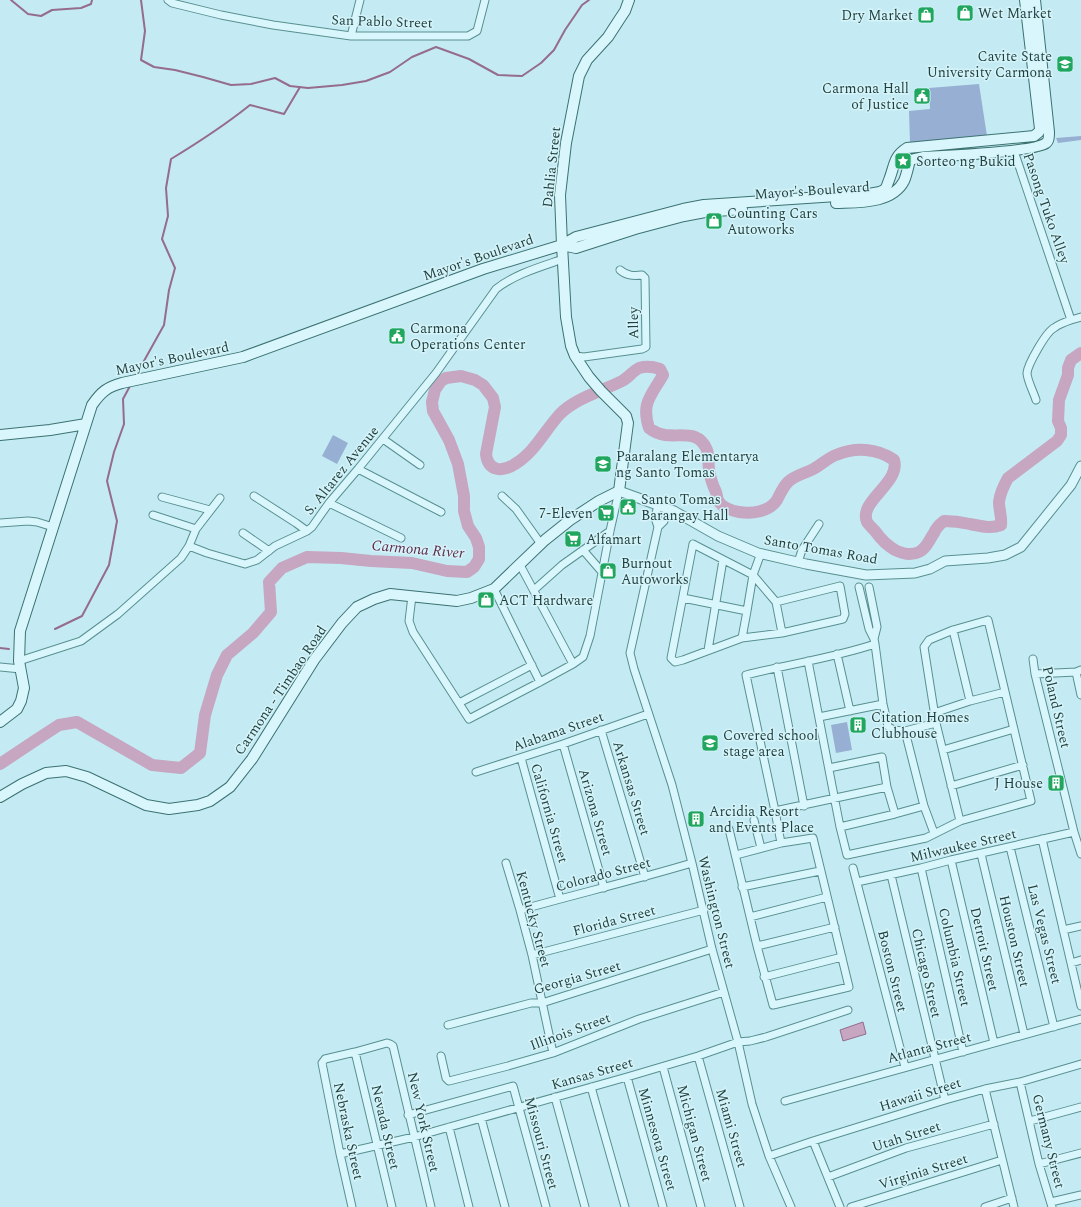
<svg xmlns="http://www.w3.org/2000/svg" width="1081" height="1207" viewBox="0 0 1081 1207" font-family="Spectral,serif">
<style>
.green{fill:#96afd3}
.water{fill:#c6a6c0;stroke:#956c8c}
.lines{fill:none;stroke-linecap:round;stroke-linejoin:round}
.stream{stroke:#956c8c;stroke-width:2}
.river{stroke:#c6a6c0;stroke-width:12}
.minor-casing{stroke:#589090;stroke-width:9}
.tertiary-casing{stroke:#589090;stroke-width:11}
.secondary-casing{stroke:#3b7271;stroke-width:12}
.minor{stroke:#d9f6fc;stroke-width:7}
.tertiary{stroke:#d9f6fc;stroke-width:9}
.secondary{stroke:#d9f6fc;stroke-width:10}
.labels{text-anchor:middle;stroke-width:3;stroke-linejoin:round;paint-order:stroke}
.poi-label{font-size:14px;fill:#1d3f3d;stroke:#d5f3f9;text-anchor:start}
.street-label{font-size:14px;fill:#1d3f3d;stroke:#d5f3f9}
.water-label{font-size:15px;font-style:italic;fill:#602b4a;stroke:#d5f3f9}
</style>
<rect width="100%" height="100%" fill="#c4ebf3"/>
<!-- green -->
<path class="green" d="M979,84L987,136L910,143L909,111L930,109L929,88Z
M1081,136V140L1058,143L1056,138Z
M333,435L348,443L337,464L322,456Z
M847,722L852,750L836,753L831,725Z"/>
<!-- water -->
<path class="water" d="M863,1022L866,1034L843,1041L840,1030Z"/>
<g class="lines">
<!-- stream -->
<path class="stream" d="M11,0L28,14L41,16L52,10L81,8L91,4L92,0
M141,0L145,31L141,60L154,67L175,70L203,77L231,85L251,84L275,78L290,86L308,88L342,85L366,81L390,72L412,57L436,47L469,59L498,75L522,76L541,63L554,50L565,30L582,5L589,0
M135,377L164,325L169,290L175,268L162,239L168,216L166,188L171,159C199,142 225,125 250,105L284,114L300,87
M55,629L82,616L109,565L117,521L107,481L114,452L124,424L123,399L130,386
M0,648L9,649"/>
<!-- river -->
<path class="river" d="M0,764L36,740L59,725L77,722L152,765L181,768L200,753L205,715L217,675L227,655L253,633L271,612L269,582L282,568L307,557L341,558L371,561L412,563L447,571L467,572L474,567L479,559V547L476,538L468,526L464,511V496L458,464L449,440L433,411L432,402L435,390L441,381L446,378L461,376L475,380L483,385L493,398L495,407L486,454C488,472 503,472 515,464C535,452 545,430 560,414C576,398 602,391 622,381C628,378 633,371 639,368C646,366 654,367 660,369L663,375C651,396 641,403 649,428C654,432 659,434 665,435C682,437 699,430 707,450C709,455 708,463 709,469C710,477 712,484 716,492C717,495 717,498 718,500C721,507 732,511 739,512C752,514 769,512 777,500C780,494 783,487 788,482C795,475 807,473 815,468C822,464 828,458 836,455C855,447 877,448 894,460C901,483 858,501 867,522C869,525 872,528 875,531C880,538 888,546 895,550C903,554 911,556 919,552C927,548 929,540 934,533C936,528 940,524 944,521C952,521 961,522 970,524C981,526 990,529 1001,525C1002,517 999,510 999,502C1000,494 1004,485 1008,478L1057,441L1061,435V428L1058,421L1059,400L1068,375V368L1071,360L1081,353"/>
<!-- minor casing -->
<g class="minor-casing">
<path id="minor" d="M168,0L172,3L221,15L273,25L351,36H468L477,31L485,0
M351,36L360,0
M1014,151L1071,320L1081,317
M575,356L584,357L642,349L646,347L645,278L642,275C634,276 627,276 620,270
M1036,400C1034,393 1027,380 1027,373C1028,364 1046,332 1054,328C1059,324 1065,322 1071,320
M383,439L420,465
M358,469L441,512
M254,496L296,523L307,531
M502,496L516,509L541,544
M162,497L210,510
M329,503L401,538
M658,505L655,518L658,527L630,653L634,669L672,785L692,863L712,949L738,1042L752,1104L769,1156L791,1207
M153,515L196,529
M0,523L28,521L37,522L53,527
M658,527L664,521L668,509
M243,533L269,551
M189,546L196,529L220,498
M583,550L602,572
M761,553L753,575L693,544L671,658L675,662L683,660L742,638L782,633L843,619L845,614L840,586L776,602
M798,562L802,550L819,524
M520,565L573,664
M753,575L776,602L782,633
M859,587L869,629L874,639
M869,587L877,627L874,639L875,644L883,704L888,726L893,730L905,731L936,723
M494,589L540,682
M534,590L562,565L610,531
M412,596L409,621L413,632L469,719L540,682L573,664L583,657L590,636L610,531L619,491
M683,598L747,611L753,575
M953,630L970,701
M742,638L747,611
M708,650L723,560
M837,654L850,711
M1033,659L1035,674L1074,832L1081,854
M19,661L81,641L118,614L181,558L189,546L207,553L245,564L257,560L275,546L307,531L312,527L329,503L358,469L436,373L496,289C515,274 540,267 563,259
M808,661L840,827L847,855L926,838L960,821L1031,801L988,620L953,630L929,640L924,647L936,723L960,821
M0,667L21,669
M777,667L804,806
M1076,672L1081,695
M1035,674L1076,672L1081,670
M459,703L532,665
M934,713L970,701L1005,692
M819,717L883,704
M601,730L645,877
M905,731L924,806L934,833
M563,744L604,888
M943,750L1014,729
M521,758L560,899
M829,768L882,757L887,787L895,814
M476,772L563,744L648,714
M951,786L1023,765
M775,811L887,787
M754,820L761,848
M840,827L895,814L924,806
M729,829L757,946L773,1005L849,987L813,838L781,843L736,855
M1042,839L1081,1006
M781,843L775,811L746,675C789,664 833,658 875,644
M1010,847L1054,1027
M981,854L1024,1034
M951,860L994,1043
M506,863L520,910L532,955L553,1053
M853,868L905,1067
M921,868L963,1052
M891,875L945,1100
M857,882L921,868L951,860L1074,832
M742,887L820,871
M520,910C577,894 635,880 692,863
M750,917L827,897
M1063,930L1081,926
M757,946L835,927
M532,955L704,910
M1071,963L1081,960
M764,977L842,957
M448,1025L531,1003H542L712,949
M355,1052L392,1207
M441,1056L446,1078L449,1081L508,1066L553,1053L639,1019L724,992
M698,1056L740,1207
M663,1067L701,1207
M627,1077L663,1207
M1020,1082L1039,1164L1052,1207
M591,1087L625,1207
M985,1089L1014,1207
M555,1097L585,1207
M785,1101L1081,1019
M408,1115L513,1086L546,1207
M481,1118L505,1207
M1030,1121L1081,1107
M449,1127L469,1207
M813,1141L840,1207
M340,1154L414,1137L627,1077L698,1056L738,1042L750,1041L766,1037L848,1010
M769,1156L813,1141L945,1100L985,1089L1020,1082L1081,1064
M1039,1164L1081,1153
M828,1177L906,1148L994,1124
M1051,1202L1081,1195
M352,1207L340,1154L322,1063L325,1059L355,1052L387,1043L390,1044L393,1046L431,1207
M851,1207L1002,1160
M985,1207L1012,1198"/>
</g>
<!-- tertiary casing -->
<g class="tertiary-casing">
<path id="tertiary" d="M619,491L674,511L718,536L758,553L806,564L866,575L915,573L930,569L945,561L988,558L1005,555L1021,547L1071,485L1081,466"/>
</g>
<!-- secondary casing -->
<g class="secondary-casing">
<path id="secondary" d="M836,203C859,202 892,204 904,181C907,174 908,167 910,160L923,157C942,156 1035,152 1046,143C1049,141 1049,136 1049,132L1035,0
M562,245L576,248L635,229L684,216L705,212L742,209
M0,435L50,430L86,424
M0,722L17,709L21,701L24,688L19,661L20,631L92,405C101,392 107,387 122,383L243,357L483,269L562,245L576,237L683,209L704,205L867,194C872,193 881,193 885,189C887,187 888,182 889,180C895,165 893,157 907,148L1034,136L1039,132L1040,129L1025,0
M0,797L22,784L46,773L66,771L87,777L146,805L169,809L198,805L210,801L230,787L252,759L314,660L342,623L357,607L374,599L390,594L457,601L471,598L494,589L545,540L570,520L599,501L619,491L628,423L626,416L601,391L589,377L575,356L571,346L566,317L562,245L560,195L566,143L579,76L587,60L608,37L619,20L625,11L629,0"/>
</g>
<!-- minor -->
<use href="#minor" class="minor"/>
<!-- tertiary -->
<use href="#tertiary" class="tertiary"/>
<!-- secondary -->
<use href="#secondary" class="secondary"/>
</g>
<!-- icons -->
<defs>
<g id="shop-square" transform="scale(0.9)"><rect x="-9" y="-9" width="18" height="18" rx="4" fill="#21a65f" stroke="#d5f3f9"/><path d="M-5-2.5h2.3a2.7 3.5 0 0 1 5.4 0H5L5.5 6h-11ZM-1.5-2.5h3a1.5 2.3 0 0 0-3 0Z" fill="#fff"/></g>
<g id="university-square" transform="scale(0.9)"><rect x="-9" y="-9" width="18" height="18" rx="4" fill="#21a65f" stroke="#d5f3f9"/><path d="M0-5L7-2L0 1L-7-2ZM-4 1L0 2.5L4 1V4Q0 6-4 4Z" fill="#fff"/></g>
<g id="civic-square" transform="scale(0.9)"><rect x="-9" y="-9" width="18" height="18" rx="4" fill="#21a65f" stroke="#d5f3f9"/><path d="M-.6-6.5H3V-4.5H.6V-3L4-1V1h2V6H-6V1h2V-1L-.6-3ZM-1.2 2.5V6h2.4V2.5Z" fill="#fff"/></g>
<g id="sight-square" transform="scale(0.9)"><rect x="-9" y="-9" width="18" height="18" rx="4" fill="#21a65f" stroke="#d5f3f9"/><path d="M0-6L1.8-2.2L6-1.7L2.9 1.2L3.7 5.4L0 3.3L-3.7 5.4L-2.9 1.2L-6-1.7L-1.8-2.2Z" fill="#fff"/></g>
<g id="school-square" transform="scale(0.9)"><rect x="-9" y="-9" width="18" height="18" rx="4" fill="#21a65f" stroke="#d5f3f9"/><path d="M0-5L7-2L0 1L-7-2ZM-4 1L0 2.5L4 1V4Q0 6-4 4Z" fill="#fff"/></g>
<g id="supermarket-square" transform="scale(0.9)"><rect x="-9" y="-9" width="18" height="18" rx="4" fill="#21a65f" stroke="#d5f3f9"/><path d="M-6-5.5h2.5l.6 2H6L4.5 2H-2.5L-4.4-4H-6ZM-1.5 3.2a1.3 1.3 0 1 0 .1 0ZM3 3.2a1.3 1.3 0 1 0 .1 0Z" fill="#fff"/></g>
<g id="building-square" transform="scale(0.9)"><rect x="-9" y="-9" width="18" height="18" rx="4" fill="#21a65f" stroke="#d5f3f9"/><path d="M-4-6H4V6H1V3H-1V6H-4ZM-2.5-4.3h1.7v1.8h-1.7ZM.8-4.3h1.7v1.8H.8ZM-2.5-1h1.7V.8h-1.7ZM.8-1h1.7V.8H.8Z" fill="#fff"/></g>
</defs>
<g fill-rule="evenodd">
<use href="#shop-square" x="965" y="13"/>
<use href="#shop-square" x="926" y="15"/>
<use href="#university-square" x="1065" y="64"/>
<use href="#civic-square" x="922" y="96"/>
<use href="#sight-square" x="903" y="161"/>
<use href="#shop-square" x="714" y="221"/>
<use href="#civic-square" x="397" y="336"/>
<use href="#school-square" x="603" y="464"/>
<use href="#civic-square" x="628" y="507"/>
<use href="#supermarket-square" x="606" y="513"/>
<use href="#supermarket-square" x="573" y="539"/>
<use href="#shop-square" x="608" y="571"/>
<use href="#shop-square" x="486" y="600"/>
<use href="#building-square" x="858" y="725"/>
<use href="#school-square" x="710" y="743"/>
<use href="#building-square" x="1056" y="783"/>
<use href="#building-square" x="696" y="819"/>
</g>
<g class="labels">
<!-- poi labels -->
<g class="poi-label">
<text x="978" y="18">Wet Market</text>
<text x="913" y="20" text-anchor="end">Dry Market</text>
<text x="1052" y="61" text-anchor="end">Cavite State<tspan x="1052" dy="16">University Carmona</tspan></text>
<text x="909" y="93" text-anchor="end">Carmona Hall<tspan x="909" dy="16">of Justice</tspan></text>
<text x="916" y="166">Sorteo ng Bukid</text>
<text x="727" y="218">Counting Cars<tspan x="727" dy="16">Autoworks</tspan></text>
<text x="410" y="333">Carmona<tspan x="410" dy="16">Operations Center</tspan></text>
<text x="616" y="461">Paaralang Elementarya<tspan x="616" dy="16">ng Santo Tomas</tspan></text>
<text x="641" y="504">Santo Tomas<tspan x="641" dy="16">Barangay Hall</tspan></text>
<text x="593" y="518" text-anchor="end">7-Eleven</text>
<text x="586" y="544">Alfamart</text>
<text x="621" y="568">Burnout<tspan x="621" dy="16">Autoworks</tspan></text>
<text x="499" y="605">ACT Hardware</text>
<text x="871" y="722">Citation Homes<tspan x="871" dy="16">Clubhouse</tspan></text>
<text x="723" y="740">Covered school<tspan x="723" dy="16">stage area</tspan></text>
<text x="1043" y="788" text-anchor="end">J House</text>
<text x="709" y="816">Arcidia Resort<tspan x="709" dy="16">and Events Place</tspan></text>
</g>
<!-- street labels -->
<g class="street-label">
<text transform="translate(382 21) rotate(2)" y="5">San Pablo Street</text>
<text transform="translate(551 167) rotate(-84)" y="5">Dahlia Street</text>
<text transform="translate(812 190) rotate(-4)" y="5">Mayor's Boulevard</text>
<text transform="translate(1047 208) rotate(71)" y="5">Pasong Tuko Alley</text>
<text transform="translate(478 257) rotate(-19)" y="5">Mayor's Boulevard</text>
<text transform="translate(633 323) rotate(-91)" y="5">Alley</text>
<text transform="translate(172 358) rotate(-12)" y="5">Mayor's Boulevard</text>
<text transform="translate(341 470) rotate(-51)" y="5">S. Altarez Avenue</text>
<text transform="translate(821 549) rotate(10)" y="5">Santo Tomas Road</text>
<text transform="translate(280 690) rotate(-56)" y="5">Carmona - Timbao Road</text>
<text transform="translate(1057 707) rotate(77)" y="5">Poland Street</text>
<text transform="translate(558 731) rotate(-19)" y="5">Alabama Street</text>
<text transform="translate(632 788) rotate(73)" y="5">Arkansas Street</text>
<text transform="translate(596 812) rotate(74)" y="5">Arizona Street</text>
<text transform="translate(550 813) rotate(74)" y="5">California Street</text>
<text transform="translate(963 845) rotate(-13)" y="5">Milwaukee Street</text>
<text transform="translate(603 874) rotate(-15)" y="5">Colorado Street</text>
<text transform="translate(717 912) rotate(76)" y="5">Washington Street</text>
<text transform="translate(534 919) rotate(75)" y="5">Kentucky Street</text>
<text transform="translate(614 920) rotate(-15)" y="5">Florida Street</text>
<text transform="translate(1045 934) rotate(76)" y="5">Las Vegas Street</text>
<text transform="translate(1015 941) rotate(77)" y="5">Houston Street</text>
<text transform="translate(985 949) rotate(77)" y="5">Detroit Street</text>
<text transform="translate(955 957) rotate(77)" y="5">Columbia Street</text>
<text transform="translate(893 971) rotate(76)" y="5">Boston Street</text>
<text transform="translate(927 973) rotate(77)" y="5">Chicago Street</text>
<text transform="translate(577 977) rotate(-16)" y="5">Georgia Street</text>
<text transform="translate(570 1031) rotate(-20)" y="5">Illinois Street</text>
<text transform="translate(929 1047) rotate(-15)" y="5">Atlanta Street</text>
<text transform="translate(592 1073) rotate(-16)" y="5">Kansas Street</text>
<text transform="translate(920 1094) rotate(-17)" y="5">Hawaii Street</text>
<text transform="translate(424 1122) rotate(77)" y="5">New York Street</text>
<text transform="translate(386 1127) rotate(77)" y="5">Nevada Street</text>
<text transform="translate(732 1128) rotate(74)" y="5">Miami Street</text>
<text transform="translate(349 1131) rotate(78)" y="5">Nebraska Street</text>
<text transform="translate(695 1133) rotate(75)" y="5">Michigan Street</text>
<text transform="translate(906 1136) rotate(-18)" y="5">Utah Street</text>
<text transform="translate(658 1139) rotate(74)" y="5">Minnesota Street</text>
<text transform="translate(1049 1141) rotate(76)" y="5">Germany Street</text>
<text transform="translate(542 1143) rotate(75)" y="5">Missouri Street</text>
<text transform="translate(923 1171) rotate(-17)" y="5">Virginia Street</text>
</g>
<!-- water labels -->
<g class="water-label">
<text transform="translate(418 549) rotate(5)" y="5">Carmona River</text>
</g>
</g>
</svg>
